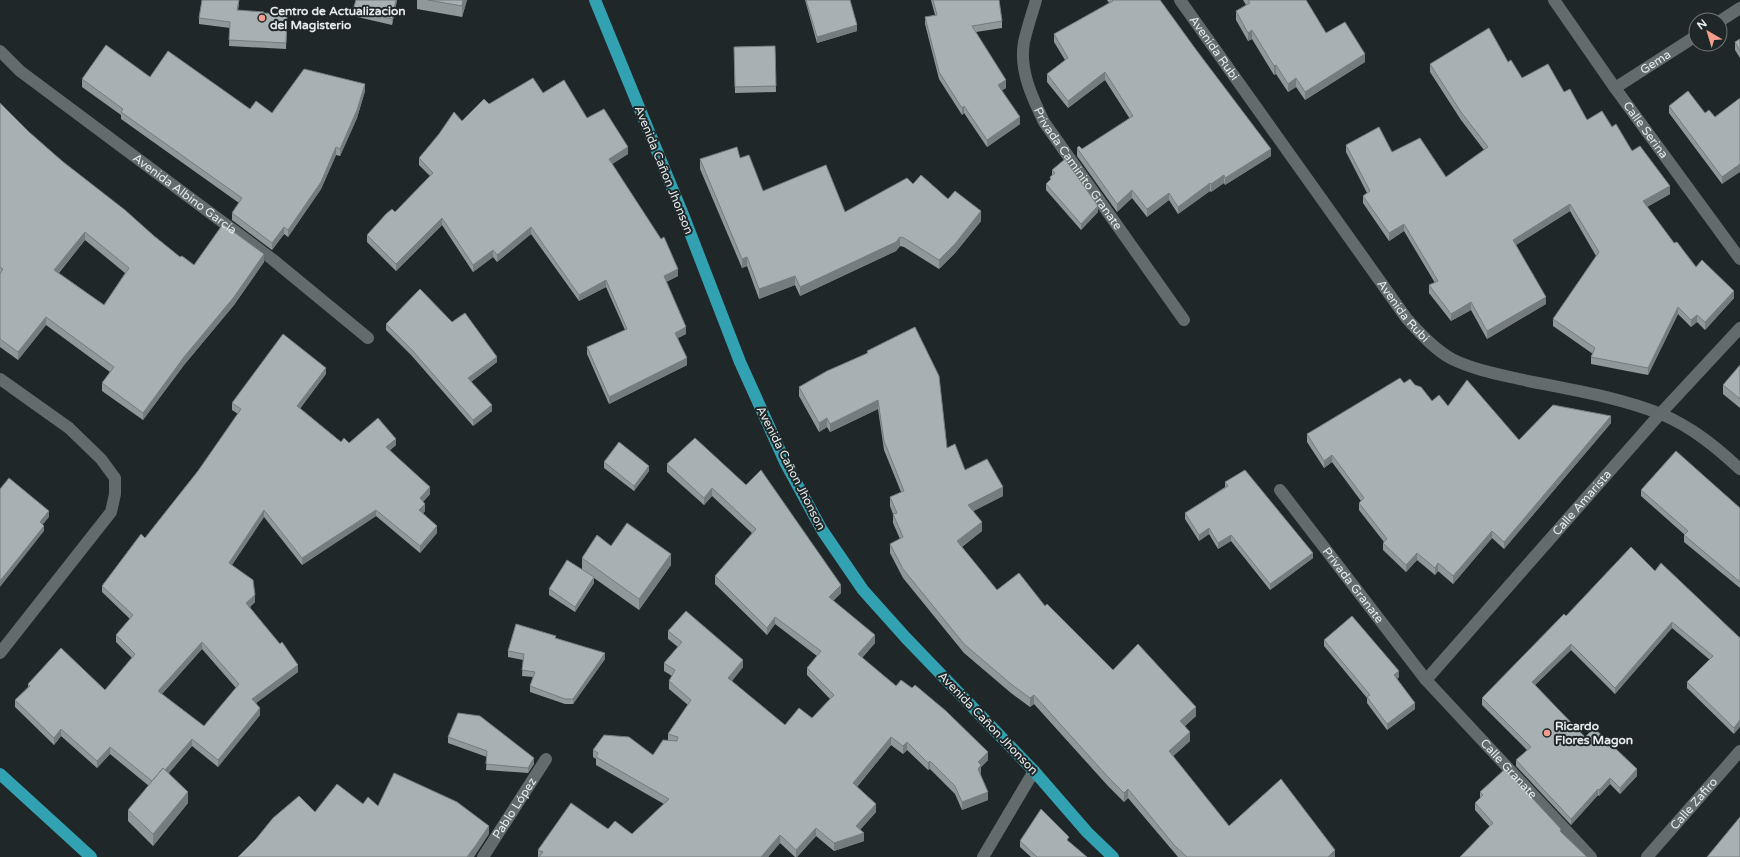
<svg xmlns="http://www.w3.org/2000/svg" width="1740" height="857" viewBox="0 0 1740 857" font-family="'Varela Round',sans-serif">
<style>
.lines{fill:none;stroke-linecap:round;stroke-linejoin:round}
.minor{stroke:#636c6d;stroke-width:12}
.major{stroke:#32a1b1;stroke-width:12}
.wall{fill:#90989a;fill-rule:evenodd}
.shaded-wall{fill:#757c7d}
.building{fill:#a7b1b3;stroke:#757c7d;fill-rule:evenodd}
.poi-dot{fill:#f49d8c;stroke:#202728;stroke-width:1.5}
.labels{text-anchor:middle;stroke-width:4;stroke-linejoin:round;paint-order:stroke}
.poi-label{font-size:12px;font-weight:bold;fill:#e6ebec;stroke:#202728;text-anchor:start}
.street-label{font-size:12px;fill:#e6ebec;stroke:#202728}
</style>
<rect width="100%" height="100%" fill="#202728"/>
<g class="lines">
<!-- minor -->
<g class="minor">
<path id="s1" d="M1036,0C1032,14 1027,28 1024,42C1019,70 1032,97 1044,122L1184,320"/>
<path id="s2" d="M1180,0L1407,319C1420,333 1435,350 1452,359C1472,369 1497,374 1519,379C1566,389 1616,396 1661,414C1692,427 1716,447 1740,469"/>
<path id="s3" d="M1554,0L1615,88L1740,259"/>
<path d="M1720,21L1740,8"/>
<path id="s4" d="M0,51L20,71L272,259L368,338"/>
<path id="s5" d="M1615,88L1696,36"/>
<path d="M0,379L69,428L101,459L115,478V494L111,512L0,653"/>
<path id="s6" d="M1280,490L1426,680L1591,857"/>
<path id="s7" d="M1426,680L1660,414L1740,328"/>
<path id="s8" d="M483,857L546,759"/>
<path d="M983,857L1034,771"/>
<path id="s9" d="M1647,857L1740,751"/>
</g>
<!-- major -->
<path class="major" d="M595,0L684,217L740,362L786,464L822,530L863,590L906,638L1034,771L1087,832L1113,857
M0,774L91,857"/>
</g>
<!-- wall -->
<path class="wall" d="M356,0H397L392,25L353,16V10Z
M417,0H467L462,17L417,9Z
M805,0H850L857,31L817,43Z
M931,0H999L1002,21V28L976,32L1006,88L1002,90L1020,124L987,147L964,113L962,115L939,79L925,24V17L935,15Z
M1107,0H1160L1271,156L1225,185L1224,183L1211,192L1210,191L1178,214L1169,200L1147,217L1132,198L1117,212L1077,156V148L1082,149L1130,119L1105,80L1068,108L1047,82V74L1065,60L1054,42V34L1109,3Z
M1243,0H1306L1326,33L1365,62L1305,100L1296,87L1288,92L1276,74L1274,75L1252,39L1248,41L1236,20V11L1246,5Z
M239,4L238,10L264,14H287L286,49L229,46L230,28L199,24V18Z
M1740,39V58L1735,50V42Z
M775,46L776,92L735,93L734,47Z
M1508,62L1522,78L1564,92L1587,120L1612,127L1670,194L1647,207L1674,243L1696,267L1734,298L1705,330L1697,322L1691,327L1678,314L1648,375L1591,364V357L1593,354L1553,326V319L1596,256L1570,211L1516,245L1546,304L1487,339L1471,310L1451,321L1429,293V285L1435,283L1404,231L1389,241L1363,203V196L1367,193L1346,152V145L1392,152L1446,177L1484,150L1461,120L1430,72V64Z
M150,77L250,109L272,113L365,91L357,118L340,156L336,155L321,189L288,237L284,234L272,250L232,220V213L239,203L121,119V115L82,87V79Z
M543,93L587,118L628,154L612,164L678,276L666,282L686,334L678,338L687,365L609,404L587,354V347L625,330L606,287L579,301L531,234L497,262L493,257L473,272L442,225L396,271L367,242V235L395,212L430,176L419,165V158L462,121L489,104Z
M1740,98L1722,184L1669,113V106L1715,117Z
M0,103L29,132L62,161L180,257L194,265L264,262L234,305L184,365L143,420L102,391V383L110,372L46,325L18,360L0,347ZM85,240L125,273L104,305L59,273Z
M740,158L763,191L845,212L913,184L948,199L981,221L955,253L939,269L904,247L900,246L896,251L800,296L795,285L759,299L747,266L742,268L700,169V159Z
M1052,170L1098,212L1081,230L1046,190V184L1050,181V177L1052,176Z
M452,322L497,362L471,382L492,411L473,426L412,356L386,330V324Z
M867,351L965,470L1003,496L973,511L982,531L962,547L997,590L1045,606L1113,670L1196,716L1185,726L1190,741L1173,756L1229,826L1335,857H1178L1128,798L1124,802L1108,786L1034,704L1030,707L1011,693L964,653L903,578L890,553V544L900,539L893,523V514L890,506V497L901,492L884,450L878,409L830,432L827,427L819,432L799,396V387L867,353Z
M1740,365V408L1723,394V385Z
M326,374L300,408L341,442L349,443L396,445L390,450L430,494L423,502L425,511L423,513L437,533L420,553L376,516L302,565L264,517L232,565L255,602L250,607L298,672L256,703L260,715L218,767L192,746L169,773L188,803L153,846L128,821V810L149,786L110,754L97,768L61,736L54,745L15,707V700L28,687V684L105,690L132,658L116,642V635L130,619L102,592V586L145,538L198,471L238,414L232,410V403ZM202,649L236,688L204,726L162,694Z
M1404,383L1415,385L1432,401L1448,406L1519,440L1611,423L1504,549L1492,538L1453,584L1438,571L1435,575L1417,560L1406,572L1383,550V543L1384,542L1359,510V503L1361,501L1332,462L1324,468L1307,442V434Z
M695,438L841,593L833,601L875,643L862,658L988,760L981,767V773L980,774L988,800L962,810L955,794L930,769L928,770L907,750L903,754L891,745L857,787L876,812L860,830L864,841L834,851L816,836L797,857H795L780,843L768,857H538V850L608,829L632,834L664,804L596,765V759L593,757V750L653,755L668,741V734L688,705L669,689V681L672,676L664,671V663L678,647L668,639V631L743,667L732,681L785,725L812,718L830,699L807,675V668L817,656L775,624L767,635L715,584V576L752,533L712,496L704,505L667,472V464Z
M604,462L649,471L634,491L604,468Z
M1225,482L1313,558L1270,590L1231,541L1218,549L1209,534L1199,541L1185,519V513L1225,487Z
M1641,490L1740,508V588L1684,542V535H1685L1641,496Z
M611,546L671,565L639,610L594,578V583L575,612L549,595V589L582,569V558Z
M1655,571L1740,638L1734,734L1687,688V682L1710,660L1672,628L1615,694L1571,650L1535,685L1585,737L1637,776L1620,794L1610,784L1599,796L1598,795L1571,825L1516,766V760L1527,750L1482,705V698L1566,616Z
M556,638L605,659L573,704H565L530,692V686L533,677L522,676L523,660L508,657V651Z
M1324,640L1399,677L1397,679L1415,709L1387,730L1367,703V698L1324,646Z
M448,737L534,764L528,773L486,770L487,757L448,743Z
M1480,792L1561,832L1490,827L1475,810V803L1480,798Z
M1020,841L1069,842L1087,857H1031L1020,847Z"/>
<!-- shaded-wall -->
<path class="shaded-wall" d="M396,0H397L392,25V19Z
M463,0H467L462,17V6Z
M857,25V31L817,43V37Z
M1252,30V39L1248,41V33Z
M1365,54V62L1305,100V92Z
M1276,65V74L1274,75V66Z
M1105,72V80L1068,108V101Z
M1296,78V87L1288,92V84Z
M1006,80V88L998,93V85Z
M365,84V91L357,118L340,156V149Z
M964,106V113L962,115V108Z
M1020,117V124L987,147V140Z
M336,147V155L321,189L288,237V230Z
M628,147V154L609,166V159Z
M1271,149V156L1225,185V178Z
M1740,164V172L1722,184V177Z
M1224,175V183L1211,192V184Z
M1210,183V191L1178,214V207Z
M1670,186V194L1643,209V201Z
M1132,190V198L1117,212V204Z
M1169,193V200L1147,217V209Z
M1570,204V211L1513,247V240Z
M1098,206V212L1081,230V224Z
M981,211V221L955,253L939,269V260Z
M442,218V225L396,271V264Z
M1404,224V231L1389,241V233Z
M284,227V234L272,250V243Z
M531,227V234L497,262V255Z
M85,232V240L54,278V270Z
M900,237V246L896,251L800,296V287Z
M493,250V257L473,272V265Z
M264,254V262L234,305L184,365L143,420V413L184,357Z
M747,257V266L742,268V259Z
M678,269V276L664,283V276Z
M795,276V285L759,299V289Z
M606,280V287L579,301V295Z
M1734,291V298L1705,330V322Z
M1546,297V304L1487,339V331Z
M1471,302V310L1451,321V314Z
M1678,307V314L1648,375V368Z
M1697,315V322L1691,327V320Z
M46,317V325L18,360V352Z
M686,327V334L675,339V333Z
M497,357V362L468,384V378Z
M687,358V365L609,404V397Z
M326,368V374L297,413V406Z
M878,400V409L830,432V424Z
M492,405V411L473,426V420Z
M1611,416V423L1504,549V542Z
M827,418V427L819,432V423Z
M396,439V445L386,454V447Z
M1332,455V462L1324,468V461Z
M649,466V471L634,491V486Z
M430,487V494L420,505V498Z
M1003,487V496L968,514V505Z
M712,488V496L704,505V498Z
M425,504V511L419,517V510Z
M264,510V517L229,569V563Z
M376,510V516L302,565V558Z
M49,511V517L40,528V522Z
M982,522V531L957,550V541Z
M44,526V531L0,587V581Z
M437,526V533L420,553V546Z
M1209,528V534L1199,541V535Z
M1492,531V538L1453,584V576Z
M1231,535V541L1218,549V543Z
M1313,553V558L1270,590V584Z
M1417,553V560L1406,572V565Z
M671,554V565L639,610V599Z
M1438,563V571L1435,575V568Z
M594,577V583L575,612V607Z
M841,585V593L829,605V597Z
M255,595V602L246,610V603Z
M775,617V624L767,635V628Z
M1672,622V628L1615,694V688Z
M875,635V643L858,662V654Z
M202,642V649L158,698V691Z
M1571,644V650L1532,688V682Z
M605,653V659L573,704V699Z
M743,660V667L728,686V678Z
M298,665V672L252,706V699Z
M1399,671V677L1394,681V675Z
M1034,695V704L1030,707V698Z
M1415,703V709L1387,730V724Z
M1196,707V716L1180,730V721Z
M260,708V715L218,767V760Z
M1740,720V727L1734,734V728Z
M61,729V736L54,745V738Z
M1190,732V741L1169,760V751Z
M891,737V745L853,791V783Z
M192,739V746L154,790V783Z
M907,742V750L903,754V746Z
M110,747V754L97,768V761Z
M988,752V760L981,767V773L978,777V762Z
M534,758V764L528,773V768Z
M930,761V769L928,770V763Z
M1637,769V776L1620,794V788Z
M1610,778V784L1599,796V790Z
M1128,789V798L1124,802V793Z
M1598,789V795L1571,825V819Z
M188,792V803L153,846V834Z
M988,792V800L962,810V802Z
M876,804V812L856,834V826Z
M489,826V834L476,854L474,857H467Z
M816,828V836L797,857H796V850Z
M864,833V841L834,851V843Z
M780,835V843L768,857H761Z
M1335,850V857H1328Z"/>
<!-- building -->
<path class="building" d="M202,0H239L237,10L264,12L263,13L287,14L286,43L229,40L230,22L199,18Z
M356,0H396L392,19L353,10Z
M428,0H463L462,6Z
M806,0H850L857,25L817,37Z
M933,0H999L1002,21L972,26L1006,80L998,85L1020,117L987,140L964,106L962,108L939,72L925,17L937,15Z
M1113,0H1160L1197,51L1271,149L1225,178L1224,175L1211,184L1210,183L1178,207L1169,193L1147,209L1132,190L1117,204L1077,148L1079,146L1082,149L1133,116L1105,72L1068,101L1047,74L1068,58L1054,34L1113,1Z
M1248,0H1306L1326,33L1345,22L1365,54L1305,92L1296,78L1288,84L1276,65L1274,66L1252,30L1248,33L1236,11L1250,3Z
M1489,28L1508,62L1511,60L1522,78L1548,64L1564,92L1570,89L1587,120L1602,111L1612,127L1616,124L1632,151L1640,146L1670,186L1643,201L1674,243L1677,242L1696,267L1702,260L1734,291L1705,322L1697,315L1691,320L1678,307L1648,368L1591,357L1595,348L1553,319L1599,252L1570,204L1513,240L1546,297L1487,331L1471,302L1451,314L1429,285L1438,281L1404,224L1389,233L1363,196L1370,191L1346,145L1379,127L1392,152L1420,138L1446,177L1488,147L1461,112L1430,64Z
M1740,39V51L1735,42Z
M106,45L150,77L168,51L250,109L256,101L272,113L304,69L365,84L357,110L340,149L336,147L321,182L288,230L284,227L272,243L232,213L242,198L121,112L123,109L82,79Z
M775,46L776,86L735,87L734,47Z
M533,78L543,93L564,80L587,118L604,109L628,147L609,159L661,239L664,237L678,269L664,276L686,327L675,333L687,358L609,397L587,347L627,329L606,280L579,295L531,227L497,255L493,250L473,265L442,218L396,264L367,235L386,214L392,209L395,212L433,173L419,158L439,134L454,112L462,121L484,99L489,104Z
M1688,91L1705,113L1709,110L1715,117L1740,98V164L1722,177L1669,106Z
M0,103L29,132L62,161L125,210L154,236L180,257L182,256L194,265L223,224L264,254L234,297L184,357L143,413L102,383L114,367L46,317L18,352L0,339V274L3,269L0,267ZM85,232L129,268L104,305L54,270Z
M737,147L740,158L749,155L763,191L826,165L845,212L907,178L913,184L921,175L948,199L955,191L981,211L955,244L939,260L904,238L900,237L896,242L800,287L795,276L759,289L747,257L742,259L700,159Z
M1065,159L1098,206L1081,224L1046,184L1051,179L1050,177L1055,173L1052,170Z
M420,289L452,322L465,313L497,357L468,378L492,405L473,420L412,350L386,324Z
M915,327L939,376L947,448L955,444L965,470L987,459L1003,487L968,505L982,522L957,541L997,590L1019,573L1045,606L1047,604L1113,670L1138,644L1196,707L1180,721L1190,732L1169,751L1229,826L1281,779L1335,850L1328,857H1187L1175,846L1128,789L1124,793L1108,777L1034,695L1030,698L1011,684L964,644L903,569L890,544L903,537L893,514L897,513L890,497L904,491L884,441L878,400L830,424L827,418L819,423L799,387L827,371L868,353L867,351Z
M283,334L326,368L297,406L341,442L344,438L349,443L378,418L396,439L386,447L430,487L420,498L425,504L419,510L437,526L420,546L376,510L302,558L264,510L229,563L253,580L255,595L246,603L280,644L282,642L298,665L252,699L260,708L218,760L192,739L165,770L163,768L152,781L110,747L97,761L61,729L54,738L15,700L30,686L28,684L61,648L105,690L135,654L116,635L133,615L102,586L141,534L145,538L198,471L241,409L232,403ZM202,642L239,684L204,726L158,691Z
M1740,365V399L1723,385Z
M1400,378L1404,383L1410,379L1415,385L1421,387L1432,401L1439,395L1448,406L1467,380L1519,440L1553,405L1611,416L1504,542L1492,531L1453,576L1438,563L1435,568L1417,553L1406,565L1383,543L1387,539L1359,503L1364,498L1332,455L1324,461L1307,434Z
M695,438L746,485L761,470L841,585L829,597L875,635L858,654L896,686L901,680L912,688L915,685L946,711L988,752L978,762L981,765L978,769L988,792L962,802L955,786L930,761L928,763L907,742L903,746L891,737L853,783L876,804L856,826L864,833L834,843L816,828L796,850L780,835L761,857H539L543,852L538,850L571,803L608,829L615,821L632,834L669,799L596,757L598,753L593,750L604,735L629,737L653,755L663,740L677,741L678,737L668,734L691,700L669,681L675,670L664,663L682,642L668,631L686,611L743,660L728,678L785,725L799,708L812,718L834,695L807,668L821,651L775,617L767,628L715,576L756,529L712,488L704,498L667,464Z
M619,442L649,466L634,486L604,462Z
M1676,451L1740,508V582L1684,535L1688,531L1641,490Z
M1245,470L1313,553L1270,584L1231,535L1218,543L1209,528L1199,535L1185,513L1228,486L1225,482Z
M9,478L49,511L40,522L44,526L0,581V489Z
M627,523L671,554L639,599L582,558L597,535L611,546Z
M1631,547L1655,571L1661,563L1740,638V720L1734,728L1687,682L1713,656L1672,622L1615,688L1571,644L1532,682L1585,737L1594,728L1637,769L1620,788L1610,778L1599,790L1598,789L1571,819L1516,760L1531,747L1482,698L1564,614L1566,616Z
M567,560L594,577L575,607L549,589Z
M1352,616L1399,671L1394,675L1415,703L1387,724L1367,697L1370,695L1324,640Z
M516,624L556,636L555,638L605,653L573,699H565L530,686L535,672L522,670L524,654L508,651Z
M458,713L480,716L534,758L528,768L486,764L487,751L448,737Z
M163,768L188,792L153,834L128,810Z
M1505,769L1561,829L1560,831L1587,857H1460L1493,823L1475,803L1483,795L1480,792Z
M394,773L457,802L489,826L476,845L467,857H238L256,839L273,818L299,796L315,812L337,784L363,804L368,797L378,806Z
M1041,809L1069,837L1067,840L1087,857H1037L1020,841Z
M1740,817V857H1707Z"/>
<!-- markers -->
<g class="poi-dot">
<circle cx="262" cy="18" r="4"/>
<circle cx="1547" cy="733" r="4"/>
</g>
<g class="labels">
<!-- poi labels -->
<g class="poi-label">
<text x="270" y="15">Centro de Actualizacion<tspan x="270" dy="14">del Magisterio</tspan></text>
<text x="1555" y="730">Ricardo<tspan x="1555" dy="14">Flores Magon</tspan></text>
</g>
<!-- street labels -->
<g class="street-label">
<text dy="4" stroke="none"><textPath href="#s2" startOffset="59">Avenida Rubi</textPath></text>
<text dy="4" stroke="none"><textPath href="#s5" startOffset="48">Gema</textPath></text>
<text dy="4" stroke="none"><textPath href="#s3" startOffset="159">Calle Serina</textPath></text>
<text dy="4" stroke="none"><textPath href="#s1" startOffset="185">Privada Caminito Granate</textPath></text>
<text transform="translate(664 170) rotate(68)" y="4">Avenida Cañon Jhonson</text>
<text dy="4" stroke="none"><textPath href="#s4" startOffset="234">Avenida Albino García</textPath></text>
<text dy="4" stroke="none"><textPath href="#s2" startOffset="383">Avenida Rubi</textPath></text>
<text transform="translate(791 468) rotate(63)" y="4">Avenida Cañon Jhonson</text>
<text dy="4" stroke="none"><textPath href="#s7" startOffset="236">Calle Amarista</textPath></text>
<text dy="4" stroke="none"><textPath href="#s6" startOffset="120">Privada Granate</textPath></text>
<text transform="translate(988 723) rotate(46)" y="4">Avenida Cañon Jhonson</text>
<text dy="4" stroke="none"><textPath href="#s6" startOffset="361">Calle Granate</textPath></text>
<text dy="4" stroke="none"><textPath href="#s9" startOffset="71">Calle Zafiro</textPath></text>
<text dy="4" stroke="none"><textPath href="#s8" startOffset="58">Pablo López</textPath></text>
</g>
</g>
<!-- north arrow -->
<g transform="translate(1708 32) rotate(322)"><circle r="19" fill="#202728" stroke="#6f7576"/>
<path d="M0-3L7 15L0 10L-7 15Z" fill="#f49d8c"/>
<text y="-6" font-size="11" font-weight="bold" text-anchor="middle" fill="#e6ebec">N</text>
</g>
</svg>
